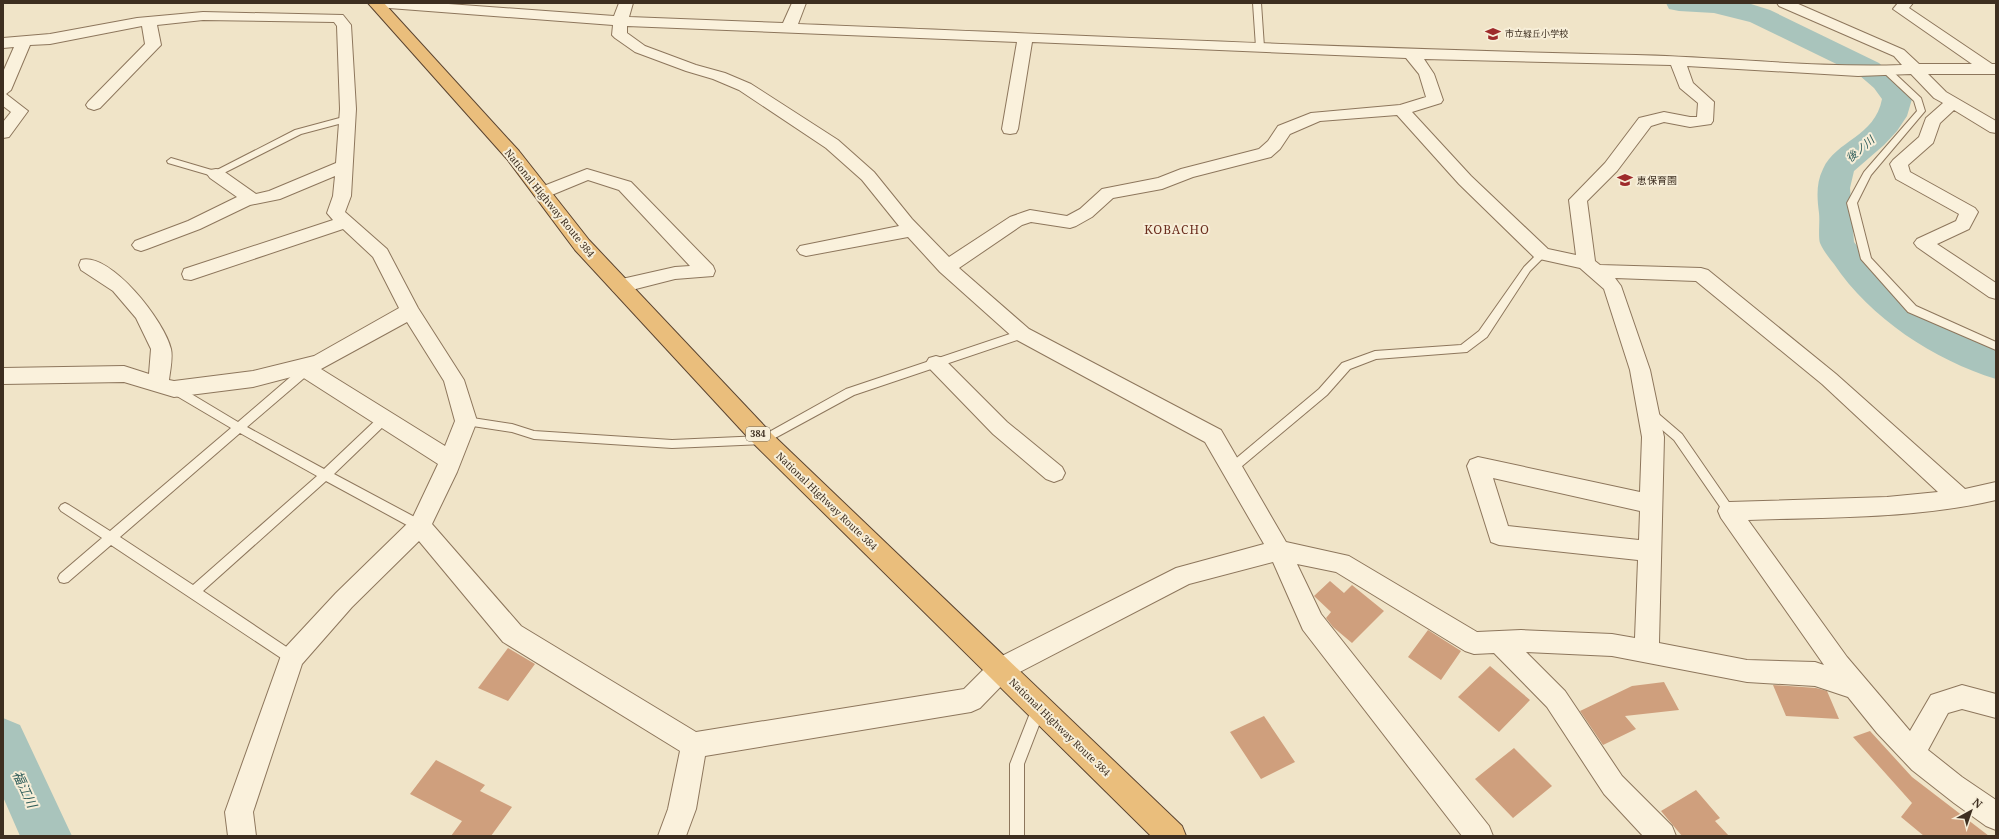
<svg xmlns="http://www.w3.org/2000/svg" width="1999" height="839" viewBox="0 0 1999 839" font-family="'Noto Serif','Noto Sans JP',serif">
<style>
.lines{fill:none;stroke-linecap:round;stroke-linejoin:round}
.river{fill:#a9c4bc;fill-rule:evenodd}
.building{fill:#cf9f7d}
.service-casing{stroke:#8d765c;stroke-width:2}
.minor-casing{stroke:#8d765c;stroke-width:2}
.trunk-casing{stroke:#5b4430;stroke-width:2}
.service{fill:#faf1dc;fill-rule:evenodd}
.minor{fill:#faf1dc;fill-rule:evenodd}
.trunk{fill:#eabe7c;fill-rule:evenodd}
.labels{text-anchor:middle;stroke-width:4;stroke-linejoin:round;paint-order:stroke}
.far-poi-label{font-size:9px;fill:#3d2e20;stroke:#f7eed8;text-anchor:start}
.shield{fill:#f7eed8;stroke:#756857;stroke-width:1}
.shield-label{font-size:9px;font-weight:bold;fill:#3d2e20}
.poi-label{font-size:10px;fill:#3d2e20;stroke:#f7eed8;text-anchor:start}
.street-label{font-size:10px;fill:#3d2e20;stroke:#f7eed8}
.water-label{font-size:11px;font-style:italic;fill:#2f5d5a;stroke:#f7eed8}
.quarter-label{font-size:12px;letter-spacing:1px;fill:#6b2e1e;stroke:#f7eed8}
.near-water-label{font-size:13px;font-style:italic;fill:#2f5d5a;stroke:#f7eed8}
</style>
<rect width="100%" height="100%" fill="#f0e4c8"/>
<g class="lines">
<!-- river -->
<path class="river" d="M1666,3L1751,4L1770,10L1879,63L1894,76L1912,99L1907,116L1897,131L1884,145L1854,171L1850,188L1854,242L1882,277L1919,308L1961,333L1996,349V379C1934,360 1870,318 1834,264C1829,258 1823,250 1820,243C1818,237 1820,221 1819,213C1817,198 1816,183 1823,169C1836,140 1875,137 1882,99L1874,88L1859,75L1750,22L1714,13L1679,11L1669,9Z
M3,718L20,725L72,836H20L3,797Z"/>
</g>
<!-- building -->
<path class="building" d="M1330,581L1344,593L1352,585L1384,611L1352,643L1333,627L1326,618L1331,612L1314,596Z
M1428,630L1461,651L1441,680L1408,657Z
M508,648L535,664L508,701L478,688Z
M1490,666L1530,700L1499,732L1458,697Z
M1664,682L1679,710L1625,716L1636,729L1603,745L1580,711L1632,686Z
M1773,685L1816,688L1827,691L1839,719L1786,716Z
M1264,716L1295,762L1261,779L1230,732Z
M1870,731L1912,777L1989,836H1924L1901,817L1912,803L1853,737Z
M1514,748L1552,786L1513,818L1475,779Z
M436,760L485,785L480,791L512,807L491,836H451L462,821L410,794Z
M1696,790L1720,818L1715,821L1729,836H1682L1661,811Z"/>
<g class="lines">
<!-- service casing -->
<g class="service-casing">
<path id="service" d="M1253,3H1261L1264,47L1260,49L1256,47Z
M1883,68H1889L1921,98L1925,111L1871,175L1857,203L1871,258L1916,306L1996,342V350L1908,312L1861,259L1847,203L1864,172L1917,111L1914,101L1883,72Z
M347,116L351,119L350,121L301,134L216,177L168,163L167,161L171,158L215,171L295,130Z
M1542,251L1547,254L1530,271L1487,337L1467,352L1376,359L1350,369L1327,395L1235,472H1227L1225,469L1227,466L1319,389L1342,363L1375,351L1461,345L1479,331L1524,267L1539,252Z
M1022,330L1026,331L1027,334L1026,337L854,395L764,444L672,448L534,439L512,432L466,425L462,424L460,421L462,418L466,417L512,424L534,431L672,440L762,436L846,389Z
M306,366L310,367L311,370L310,373L247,427L324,469L380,416H388L389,419L388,422L334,474L424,522L426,526L424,530L420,531L416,530L326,481L203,591L297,654L298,658L297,662L292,664L287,662L111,545L68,582L64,583L60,582L58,578L60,574L102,538L61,511L59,508L61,505L65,503L69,505L110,531L231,428L170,392L169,389L170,386H178L238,422L302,367ZM240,433L317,476L193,585L120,537Z
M1650,409L1654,410L1682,434L1733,508L1735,511L1733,514L1729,516L1725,514L1674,440L1646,416L1645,413L1646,410Z
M1039,701L1044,703L1046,707L1024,764V836H1010V764L1034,703Z"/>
</g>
<!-- minor casing -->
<g class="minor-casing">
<path id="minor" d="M369,3H435L614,16L619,3H633L629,17L783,23L792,3H806L798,24C1077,35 1356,49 1636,55C1724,57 1813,68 1902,65L1894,56L1779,6L1777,3H1796L1904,50L1919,64H1972L1893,9L1898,3H1913L1909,8L1992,64H1996V74H1928L1946,92L1996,121V133L1990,132L1954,110L1940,123L1933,143L1908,165L1910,172L1975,208L1978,212L1969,229L1937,244L1996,283V299L1989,297L1917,247L1914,243L1917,239L1956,221L1959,214L1896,179L1890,164L1893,160L1919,137L1926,118L1943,103L1934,98L1911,74L1858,76L1687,66L1693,83L1714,102L1713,121L1711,124L1690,127L1664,122L1651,126L1617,171L1587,201L1595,261L1600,265L1701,268L1708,270L1836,374L1965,489L1996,482V500C1915,519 1831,517 1748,520L1847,657L1910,731L1931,695L1962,685L1996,694V718L1962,709L1948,713L1928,750L1962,777L1996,800V830L1986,826L1954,803L1912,770L1877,733L1848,697L1815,686L1747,682L1612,656L1526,652L1565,691L1622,776L1672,826L1676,836H1643L1604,794L1547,707L1494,653L1474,654L1465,651L1336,572L1297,564L1321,614L1489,826L1493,836H1462L1303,630L1273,562L1189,584L1010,677L980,708L971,712L705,756L696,809L686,836H658L668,809L680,751L503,642L419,541L352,607L302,664L253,812L256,836H228L225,812L283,650L336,593L412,519L438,464L299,375L253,387L174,397L124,382L3,384V368L124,366L149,374L151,349L136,318L113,291L81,270L79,265L81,260C111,252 165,322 171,349C173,358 170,371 169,380L174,381L253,371L314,356L399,308L373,257L343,229L191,280L184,279L182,274L184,269L333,220L327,213L333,196L335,176L280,199L250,205L200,229L147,249L141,251L135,249L132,245L135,241L188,221L237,197L210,178L207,174L210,170L216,169L222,170L256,194L269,191L336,163L340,109L337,26L334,22L203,20L157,25L161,45L158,48L100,108L94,110L88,108L86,105L88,102L145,44L142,26L50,44L30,45L11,90L6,94L28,111L9,137L3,138V122L11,112L3,106V72L14,47L3,48V38L50,34L137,18L203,12L343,15L351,25L356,109L351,196L345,212L387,249L418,308L464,380L477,421L457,472L432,524L521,626L696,732L964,689L992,661L1176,568L1264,544L1205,442L1015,339L940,272L908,237L806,256L800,254L797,250L800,246L899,226L862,180L826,148L739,90L713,79L686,71L635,52L615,38L612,35L613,25L376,7L371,6ZM627,26L1017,42L1002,129L1004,133L1010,134L1016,133L1018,129L1032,42L1406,58L1419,74L1426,97L1400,105L1311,113L1278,126L1268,141L1259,149L1181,169L1158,178L1102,189L1080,209L1067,216L1030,210L1024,212L1010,217L949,257L912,219L874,172L838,140L751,84L725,73L696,65L645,46L627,33ZM1424,59L1671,65L1680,88L1698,103L1697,117H1690L1664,112L1639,118L1605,163L1569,200L1576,255L1548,249L1471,176L1412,112L1441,103L1443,100L1434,74ZM1397,115L1459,184L1535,258L1580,268L1604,289L1630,370L1642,437L1640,492L1478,457L1470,460L1467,466L1491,542L1499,545L1638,560L1635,638L1612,634L1521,630L1477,632L1349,556L1286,542L1221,430L1029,329L959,268L1022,225L1031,222L1070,228L1076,226L1092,217L1113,198L1162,189L1193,177L1271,157L1280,149L1290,134L1320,121ZM1615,278L1696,281L1822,384L1938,492L1887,497L1729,502L1721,504L1718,511L1721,518L1824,665L1815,662L1747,660L1659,643L1664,437L1650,370L1621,286ZM407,322L444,381L455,421L445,446L321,369ZM1493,478L1640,511L1639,540L1508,526Z
M587,169L631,182L713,266L715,271L713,276L675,279L620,293L613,291L611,286L613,281L675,267L690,266L619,190L588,180L542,199L536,197L533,193L536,189Z
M936,356L943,358L1007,422L1062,467L1065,473L1062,479L1054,482L1046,479L993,434L929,368L926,363L929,358Z"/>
</g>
<!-- trunk casing -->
<g class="trunk-casing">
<path id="trunk" d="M368,3H384L519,151L589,240L772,434L1182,826L1186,836H1151L756,446L575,250L507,159Z"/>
</g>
<!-- service -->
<use href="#service" class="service"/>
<!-- minor -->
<use href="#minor" class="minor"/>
<!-- trunk -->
<use href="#trunk" class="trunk"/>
</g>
<!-- icons -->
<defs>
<g id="school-bare" transform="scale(1.2)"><path d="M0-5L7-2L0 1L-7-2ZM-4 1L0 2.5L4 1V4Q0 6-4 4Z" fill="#9e2a2b" stroke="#f7eed8" stroke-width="2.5" paint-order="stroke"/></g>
</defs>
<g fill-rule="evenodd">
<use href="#school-bare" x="1493" y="34"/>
<use href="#school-bare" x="1625" y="180"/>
</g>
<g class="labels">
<!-- far-poi labels -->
<g class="far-poi-label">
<text x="1505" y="37">市立緑丘小学校</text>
</g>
<!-- shield labels -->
<rect class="shield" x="746" y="427" width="24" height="14" rx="3"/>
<g class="shield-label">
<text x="758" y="437">384</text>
</g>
<!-- poi labels -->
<g class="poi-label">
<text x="1637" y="184">恵保育園</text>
</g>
<!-- street labels -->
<g class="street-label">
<text transform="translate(550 203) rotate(51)" y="4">National Highway Route 384</text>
<text transform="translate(827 501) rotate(44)" y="4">National Highway Route 384</text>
<text transform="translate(1060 727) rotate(44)" y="4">National Highway Route 384</text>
</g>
<!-- water labels -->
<g class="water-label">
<text transform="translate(1860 149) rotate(-41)" y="4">後ノ川</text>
</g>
<!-- quarter labels -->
<g class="quarter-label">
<text x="1177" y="234">KOBACHO</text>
</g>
<!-- near-water labels -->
<g class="near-water-label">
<text transform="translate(25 789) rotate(65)" y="5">福江川</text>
</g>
</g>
<!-- border -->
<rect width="1999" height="839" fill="none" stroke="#3d2e20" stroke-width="8"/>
<!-- north arrow -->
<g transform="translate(1971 811) rotate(40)" stroke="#f7eed8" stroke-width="3" paint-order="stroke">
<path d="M0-3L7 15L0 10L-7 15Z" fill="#3d2e20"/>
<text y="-6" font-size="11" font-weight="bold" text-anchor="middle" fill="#3d2e20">N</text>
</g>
</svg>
